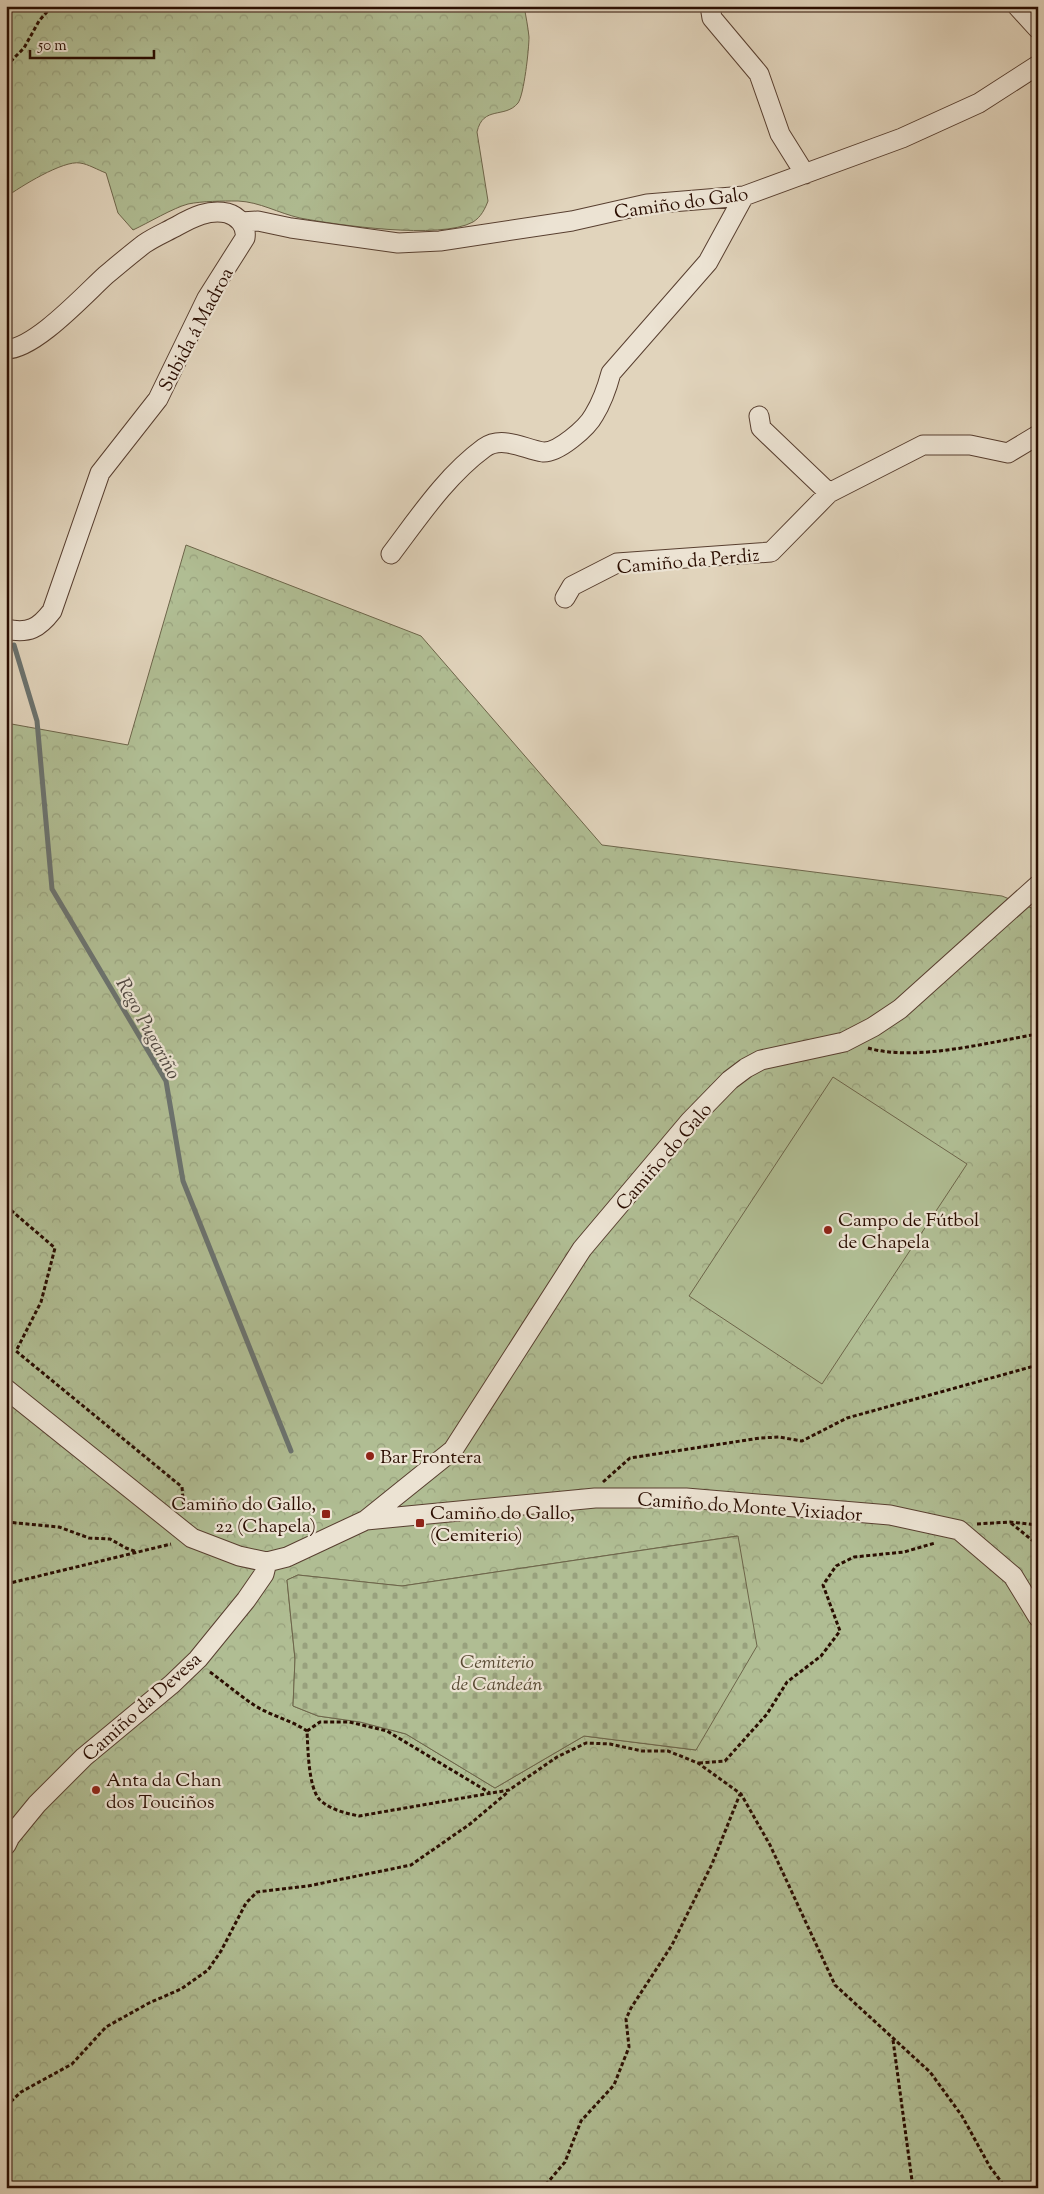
<svg xmlns="http://www.w3.org/2000/svg" width="1044" height="2194" viewBox="0 0 1044 2194" font-family="'Sorts Mill Goudy',serif">
<style>
.forest{fill:url(#forest-crowns);stroke:#6d654a;fill-rule:evenodd}
.cemetery{fill:url(#cemetery-stones);stroke:#6d654a}
.pitch{fill:#b0bd93;stroke:#6d654a}
.lines{fill:none;stroke-linecap:round;stroke-linejoin:round}
.stream{stroke:#6b736f;stroke-width:5}
.minor-casing{stroke:#583f30;stroke-width:21}
.path{stroke:#2a0d01;stroke-width:3;stroke-dasharray:4 2.5;stroke-linecap:butt}
.minor{stroke:#ece3d3;stroke-width:19}
.poi-dot{fill:#8f2418;stroke:#ece3d3;stroke-width:2}
.labels{text-anchor:middle;stroke-width:4.5;stroke-linejoin:round;paint-order:stroke}
.street-label{font-size:19px;fill:#2a0d01;stroke:#ece3d3}
.poi-label{font-size:19px;fill:#2a0d01;stroke:#ece3d3;text-anchor:start}
.park-label{font-size:19px;font-style:italic;fill:#594b34;stroke:#ece3d3}
.water-label{font-size:20px;font-style:italic;fill:#504841;stroke:#ece3d3}
</style>
<defs>
<pattern id="forest-crowns" width="20" height="18" patternUnits="userSpaceOnUse" patternTransform="scale(1.25)"><rect width="20" height="18" fill="#b0bd93"/><path d="M2 6a3 3 0 1 1 6 0M12 15a3 3 0 1 1 6 0" fill="none" stroke="#98a17d"/></pattern>
<pattern id="cemetery-stones" width="16" height="16" patternUnits="userSpaceOnUse" patternTransform="scale(1.25)"><rect width="16" height="16" fill="#b0bd93"/><path d="M2 7V4a2 2 0 0 1 4 0v3zM10 15v-3a2 2 0 0 1 4 0v3z" fill="#98a17d"/></pattern>
</defs>
<rect width="100%" height="100%" fill="#e1d4bc"/>
<filter id="stains"><feTurbulence type="fractalNoise" baseFrequency=".004" numOctaves="4"/><feColorMatrix values="0 0 0 0 .2 0 0 0 0 .09 0 0 0 0 .02 0 0 0 .5 -.17"/></filter>
<radialGradient id="worn" r=".72"><stop offset=".6" stop-color="#630" stop-opacity="0"/><stop offset="1" stop-color="#630" stop-opacity=".3"/></radialGradient>
<!-- forest -->
<path class="forest" d="M6,6H524C526,17 528,27 529,37C529,49 524,95 518,103C505,119 483,105 477,132L488,201C485,209 481,217 473,222C440,240 337,225 300,218C278,213 260,202 238,201C222,201 203,201 188,204C173,208 148,223 133,230L118,213L106,173C98,170 88,164 80,163C63,160 20,187 6,197Z
M186,545L421,636L602,845L1002,896L1034,909L1038,905V2188H6V723L128,745ZM737,1536L696,1750L584,1736L495,1788L406,1734L360,1722L318,1716L293,1706L295,1659L287,1580L298,1575L402,1586Z"/>
<!-- cemetery -->
<path class="cemetery" d="M738,1536L757,1646L696,1750L584,1736L495,1788L406,1734L360,1722L318,1716L293,1706L295,1659L287,1580L298,1575L402,1586Z"/>
<!-- pitch -->
<path class="pitch" d="M833,1077L967,1164L822,1384L689,1296Z"/>
<g class="lines">
<!-- stream -->
<path class="stream" d="M6,469V478
M14,645L37,721L52,889L166,1081L183,1181L291,1451"/>
<!-- minor casing -->
<g class="minor-casing">
<path id="minor" d="M710,6L712,18L759,74L780,134L805,174
M1017,6L1038,29
M241,222L258,221L291,228L398,243L440,241L572,221L647,204L744,196L902,138L979,103L1038,65
M6,349C34,350 85,294 106,275C118,265 131,254 144,244C154,237 166,232 177,226C193,217 209,209 227,213C238,216 247,226 245,238L207,298L158,399L100,473L52,611C39,628 29,634 6,629
M759,416L761,428L829,493
M391,554C419,517 446,476 484,448C502,435 524,449 543,452C558,453 587,428 594,415C602,402 607,388 611,373L708,262L744,196
M565,598L572,586L617,563L771,552L829,493L923,445H970L1008,453L1038,435
M6,1389L192,1538L239,1556L267,1562L287,1557L366,1520L595,1498H686L890,1515L959,1530L1013,1576L1038,1617
M366,1520L453,1450L582,1249L690,1121L730,1080L746,1068L761,1060L844,1042L873,1027L900,1009L1038,885
M6,1845L10,1837L37,1804L84,1757L172,1684L198,1659L246,1600L264,1574L267,1562"/>
</g>
<!-- path -->
<path class="path" d="M6,66L24,48L39,21L52,6
M868,1048C916,1062 989,1042 1038,1034
M6,1206L55,1248L41,1302L16,1351L182,1487L184,1510
M603,1482L630,1458L760,1438L779,1437L802,1441L847,1418L1038,1365
M6,1522L59,1527L89,1538L110,1539L126,1548L137,1552
M1011,1523L1038,1545
M977,1524L1010,1522L1038,1525
M6,1584L171,1544
M210,1672C225,1683 239,1695 254,1705C271,1716 291,1720 307,1731C308,1747 308,1788 320,1800C331,1810 345,1813 359,1816L509,1790L557,1757L586,1743L610,1744L642,1751H668L698,1763L741,1794L770,1845L835,1985L930,2072L962,2116L990,2167L1006,2188
M307,1731L320,1722H349L387,1731L490,1793
M699,1763L725,1761L767,1714L787,1682L821,1656L840,1631L823,1585L836,1566L854,1557L904,1552L935,1543
M893,2040L913,2188
M6,2106L21,2092L72,2064L106,2027L149,2003L181,1989L208,1970L221,1951L246,1903L257,1892L308,1886L411,1865L470,1824L508,1792
M540,2188L548,2182L565,2162L581,2121L614,2085L629,2047L626,2019L631,2008L672,1945L712,1864L740,1794"/>
<!-- minor -->
<use href="#minor" class="minor"/>
</g>
<!-- markers -->
<g class="poi-dot">
<circle cx="828" cy="1230" r="5"/>
<circle cx="370" cy="1456" r="5"/>
<rect x="321" y="1509" width="10" height="10" rx="2.5"/>
<rect x="415" y="1518" width="10" height="10" rx="2.5"/>
<circle cx="96" cy="1790" r="5"/>
</g>
<g class="labels">
<!-- street labels -->
<g class="street-label">
<text transform="translate(681 202) rotate(-8)" y="7">Camiño do Galo</text>
<text transform="translate(195 329) rotate(-62)" y="7">Subida á Madroa</text>
<text transform="translate(688 560) rotate(-5)" y="7">Camiño da Perdiz</text>
<text transform="translate(663 1156) rotate(-49)" y="7">Camiño do Galo</text>
<text transform="translate(750 1506) rotate(4)" y="7">Camiño do Monte Vixiador</text>
<text transform="translate(141 1706) rotate(-42)" y="7">Camiño da Devesa</text>
</g>
<!-- poi labels -->
<g class="poi-label">
<text x="838" y="1226">Campo de Fútbol<tspan x="838" dy="22">de Chapela</tspan></text>
<text x="380" y="1463">Bar Frontera</text>
<text x="316" y="1510" text-anchor="end">Camiño do Gallo,<tspan x="316" dy="22">22 (Chapela)</tspan></text>
<text x="430" y="1519">Camiño do Gallo,<tspan x="430" dy="22">(Cemiterio)</tspan></text>
<text x="106" y="1786">Anta da Chan<tspan x="106" dy="22">dos Touciños</tspan></text>
</g>
<!-- park labels -->
<g class="park-label">
<text x="497" y="1668">Cemiterio<tspan x="497" dy="22">de Candeán</tspan></text>
</g>
<!-- water labels -->
<g class="water-label">
<text transform="translate(149 1028) rotate(61)" y="7">Rego Pugariño</text>
</g>
</g>
<!-- margin -->
<rect width="1044" height="2194" fill="none" stroke="#e1d4bc" stroke-width="25"/>
<rect x="8" y="8" width="1029" height="2179" fill="none" stroke="#2a0d01" stroke-width="2.5"/>
<rect x="12" y="12" width="1019" height="2169" fill="none" stroke="#2a0d01"/>
<!-- scale -->
<path d="M30 50v8h124v-8" fill="none" stroke="#2a0d01" stroke-width="2.5"/>
<text x="38" y="50" font-size="15" fill="#2a0d01" stroke="#ece3d3" stroke-width="4" paint-order="stroke">50 m</text>
<rect width="100%" height="100%" filter="url(#stains)"/>
<rect width="100%" height="100%" fill="url(#worn)"/>
</svg>
